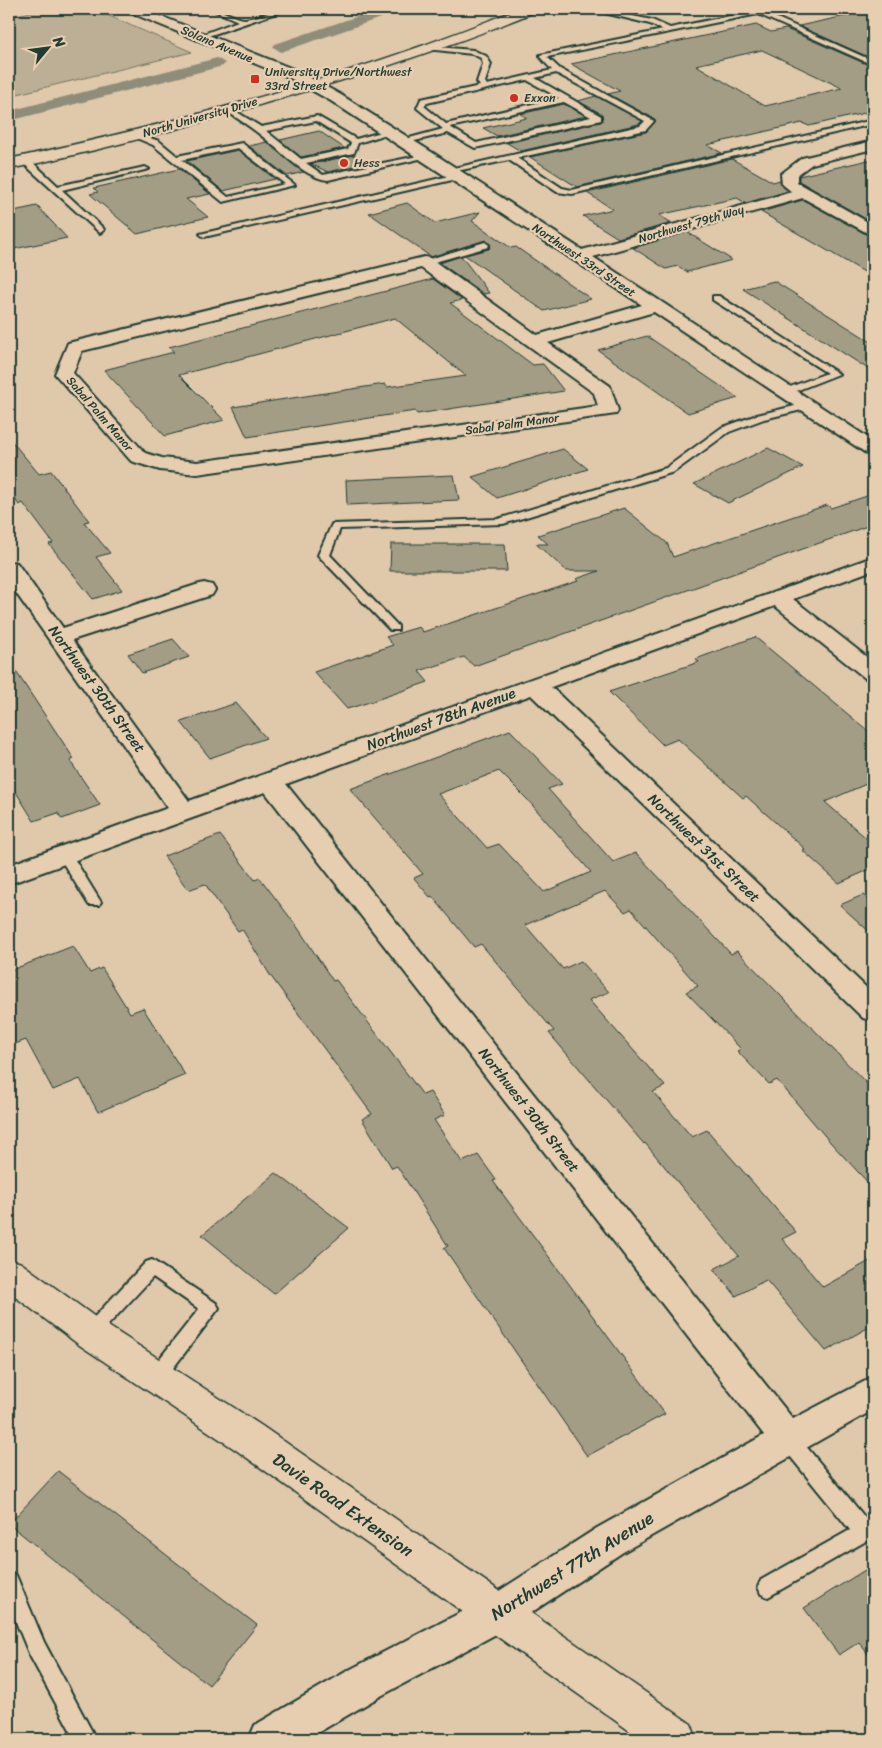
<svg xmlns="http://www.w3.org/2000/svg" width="882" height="1748" viewBox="0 0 882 1748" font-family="Sriracha,sans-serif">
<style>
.green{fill:#bdaf95;stroke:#6e7664}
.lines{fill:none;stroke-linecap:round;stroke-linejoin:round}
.canal{fill:#8e8d79;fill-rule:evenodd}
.building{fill:#a49d86;stroke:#1f3d34;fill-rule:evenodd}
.service-casing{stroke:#1f3d34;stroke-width:4}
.minor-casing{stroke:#1f3d34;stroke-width:4}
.secondary-casing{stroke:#1f3d34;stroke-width:3}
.primary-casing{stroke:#1f3d34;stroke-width:3}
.service{fill:#e8ceb0;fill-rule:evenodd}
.minor{fill:#e8ceb0;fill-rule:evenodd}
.secondary{fill:#e8ceb0;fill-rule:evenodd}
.primary{fill:#e8ceb0;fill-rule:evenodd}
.poi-dot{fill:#c8321e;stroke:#e8ceb0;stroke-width:2}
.labels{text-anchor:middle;stroke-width:4.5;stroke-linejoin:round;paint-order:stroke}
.far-street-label{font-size:12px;fill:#1f3d34;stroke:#e8ceb0}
.far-poi-label{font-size:12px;fill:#1f3d34;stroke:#e8ceb0;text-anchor:start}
.street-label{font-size:15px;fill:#1f3d34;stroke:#e8ceb0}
.near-street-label{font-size:18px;fill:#1f3d34;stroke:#e8ceb0}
</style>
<rect width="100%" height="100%" fill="#e0c8ab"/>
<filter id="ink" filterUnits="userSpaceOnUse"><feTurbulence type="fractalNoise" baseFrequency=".02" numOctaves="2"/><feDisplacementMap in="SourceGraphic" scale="10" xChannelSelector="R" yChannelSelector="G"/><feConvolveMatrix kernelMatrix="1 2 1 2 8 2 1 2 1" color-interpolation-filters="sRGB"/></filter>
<g filter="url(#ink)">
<!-- green -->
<path class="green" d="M43,9H93L192,52L9,96V17Z"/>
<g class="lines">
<!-- canal -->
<path class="canal" d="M379,9H400L398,12L287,50L281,52L273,47L275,44Z
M217,58L225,63L223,66L9,121V111Z"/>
</g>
<!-- building -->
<path class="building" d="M873,10V59L799,26Z
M756,25L771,32L786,29L873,67V111L809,126L802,123L707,145L722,153L577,187L530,157L646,132L655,122V119L608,94L620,91L571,64ZM762,50L842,88L765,106L696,65Z
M596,96L642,121L639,124L521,151L507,143L601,122L602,114L578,101Z
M564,104L586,116L497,136L483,128L527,118L520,114Z
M319,131L344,148L301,157L280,140Z
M267,142L290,162L304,172L287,176L249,146Z
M238,150L275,179L223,191L187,161Z
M354,155L367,163L328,172L311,164Z
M732,159L773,182L780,180L781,185L788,191L746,203L737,198L659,215L672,223L618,238L583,216L613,209L587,193Z
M873,159V223L799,181V176Z
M179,169L210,194L186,199L208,217L137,234L90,194L98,192L94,188Z
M803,200L873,238V277L761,212Z
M407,203L435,223L480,212L472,221L511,248L516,247L591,299L544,311L465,255L489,249L491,245L486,240L431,257L369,213Z
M37,206L67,238L9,250V212Z
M687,232L732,260L687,272L678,266L666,269L633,248Z
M461,256L481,282L489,293L484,294L440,263Z
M433,279L462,300L450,303L533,365L543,364L564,391L417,414L415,411L247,437L233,407L385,384L387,387L466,376L395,318L179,375L224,420L165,436L104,370L174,352L169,347Z
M774,281L873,343V372L743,289Z
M647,336L738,398L688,413L598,350Z
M9,438L39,474L51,471L89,521L84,522L110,553L96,557L122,590L93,599L49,544L53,543L23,503L19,505L9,490Z
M768,448L803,467L728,503L694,484Z
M563,449L588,469L497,498L472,477Z
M454,475L459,500L347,505L346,480Z
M873,494V524L474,666L464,657L419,671L428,682L373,701L347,709L314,672L393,645L386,637L419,627L423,632L578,581L576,579L599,571H567L536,544H548L538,535L624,508L667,543L673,557L827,505L831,508Z
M391,544H505L507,571H390Z
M755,637L873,735V781L825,802L873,844V868L839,883L802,850L805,849L746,796L743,798L678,739L663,745L609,692L699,662L696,659Z
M173,639L189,657L142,673L128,654Z
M9,661L74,759L70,761L100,805L62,819L58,813L34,821L9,781Z
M236,703L266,738L210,758L181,722Z
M510,730L562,784L548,789L613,862L636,853L731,954L737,951L873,1090V1188L831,1143L777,1080L769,1084L737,1051L741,1049L686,992L698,986L631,909L625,912L605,891L525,925L563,969L581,961L609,992L589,1000L665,1086L653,1092L692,1137L707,1130L796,1232L782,1239L823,1287L873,1259V1325L826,1351L766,1280L736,1296L714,1269L739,1256L645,1143L644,1144L549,1033L554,1031L481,944L474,947L432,896L430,897L414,878L423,874L350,789ZM499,771L526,798L591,872L544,892L499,844L487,848L438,794Z
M220,835L255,880L260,878L298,928L333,981L336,980L423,1095L430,1092L445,1115L434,1120L462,1162L478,1155L496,1180L493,1181L665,1414L587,1456L444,1248L448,1246L397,1166L392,1168L362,1119L372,1114L270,975L242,929L238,931L205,884L188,890L164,856Z
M863,895L873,903V935L840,905Z
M73,946L90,973L102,968L130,1013L143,1008L185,1075L98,1112L80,1079L53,1090L26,1040L15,1044L9,1033V971Z
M276,1173L349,1228L274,1294L202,1235Z
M58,1471L257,1625L209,1685L9,1524Z
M873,1565V1661L859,1642L839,1655L804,1608Z"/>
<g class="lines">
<!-- service casing -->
<g class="service-casing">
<path id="service" d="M211,9C223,9 234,19 245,19C260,18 273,8 288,9L208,36L206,33L238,21Z
M588,9H599L652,20L670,28L765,9H777L766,13L873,61V65L758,14L547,57L560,69L654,121L646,130L517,158L562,188L572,190L873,120V124L572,194L557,192L509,160L447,173V169H450L640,126L645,121L556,73L535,78L601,116V120L475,148L448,133L402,144V140L443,129L417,108L421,99L480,86L477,82L483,64L481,58L472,54L427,49L425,46L473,50L486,56L491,64L485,82L487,85L552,70L540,57V55L663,30L650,24ZM527,80L559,98L446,124L424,106L427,103ZM564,102L591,117L476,143L450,127Z
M229,107L261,127L317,116L356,139L389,130L393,132L358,143L354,153L306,163L323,175L428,154L432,156L328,180C302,177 279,148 258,133C248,125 237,118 226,111L225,109ZM316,121L351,143L348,149L301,159L266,131Z
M134,133L159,141L177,156L242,143L295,185L223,202L153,145L134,137ZM238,148L285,184L228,197L182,160Z
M23,159H29L58,186L145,167L149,169L62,190L103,228L104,230L100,233L23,163Z
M458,174L462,176L461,178L204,237L200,234Z
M485,242L489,245L488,247L424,265L420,262Z
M713,296H719L839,374L788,394H782V390L827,373L713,300Z
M807,403L810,404V408L764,419L729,432L674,472L503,524L340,529L330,555L398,626V630H390L318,555L332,524L498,519L666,468L721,428L757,415Z
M65,850L70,852L99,899L101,902L99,905H89L58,855Z
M152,1260L216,1303L219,1308L161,1384L155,1386L149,1384L146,1378L149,1372L199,1309L153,1277L96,1338L90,1341L84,1338L81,1333L84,1328L146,1262Z
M788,1431L795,1433L867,1520L873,1518V1537L768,1597L761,1594L758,1587L761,1580L850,1530L781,1445L779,1439L781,1433Z
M9,1573L16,1575L44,1642L96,1739H75L30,1656L9,1605Z"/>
</g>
<!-- minor casing -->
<g class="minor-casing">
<path id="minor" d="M127,9H143L298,71L341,95L433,153L582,250L792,192L782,184L781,174L802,158L873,141V149L812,164L797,175V182L873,225V236L803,198L593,257L873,441V455L866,453L654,312L548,343L610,386L618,410L616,414L197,474L160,470L131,461L55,374L68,343L424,257L430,258L537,335L642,305L331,101L288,77L129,12ZM421,268L594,393L598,406L197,462L162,458L145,453L73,373L82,351Z
M873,557V570L793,599L873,662V680L865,678L775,606L551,687L873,994V1021L863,1018L531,695L286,784L793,1419L873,1377V1410L623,1552L511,1626L377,1698L307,1739H249L255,1725L349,1670L485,1600L597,1528L764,1435L265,792L9,884V865L168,808L9,583V562L17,563L63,628L196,585L204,583L212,585L215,590L212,595L72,640L189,801Z"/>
</g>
<!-- secondary casing -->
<g class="secondary-casing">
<path id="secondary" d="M9,1259L21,1263L102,1322L262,1426L691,1724L697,1739H641L236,1450L78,1344L9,1292Z"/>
</g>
<!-- primary casing -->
<g class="primary-casing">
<path id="primary" d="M518,9H536L534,12C448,48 358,76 269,102C183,128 96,152 9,169V159C180,122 356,76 518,9Z"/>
</g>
<!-- service -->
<use href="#service" class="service"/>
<!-- minor -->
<use href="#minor" class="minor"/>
<!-- secondary -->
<use href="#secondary" class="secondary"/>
<!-- primary -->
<use href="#primary" class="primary"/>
</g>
</g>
<!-- markers -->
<g class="poi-dot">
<rect x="250" y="74" width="10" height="10" rx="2.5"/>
<circle cx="514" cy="98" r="5"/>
<circle cx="344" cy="163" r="5"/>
</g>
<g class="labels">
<!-- far-street labels -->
<g class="far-street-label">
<text transform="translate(217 44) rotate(23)" y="4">Solano Avenue</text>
<text transform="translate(200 117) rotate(-16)" y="4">North University Drive</text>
<text transform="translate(691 224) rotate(-16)" y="4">Northwest 79th Way</text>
<text transform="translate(584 260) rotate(34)" y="4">Northwest 33rd Street</text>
<text transform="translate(100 414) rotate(49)" y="4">Sabal Palm Manor</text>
<text transform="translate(512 424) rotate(-8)" y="4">Sabal Palm Manor</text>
</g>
<!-- far-poi labels -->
<g class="far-poi-label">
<text x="265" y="76">University Drive/Northwest<tspan x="265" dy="14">33rd Street</tspan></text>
<text x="524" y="102">Exxon</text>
<text x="354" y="167">Hess</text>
</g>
<!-- street labels -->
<g class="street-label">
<text transform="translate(97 689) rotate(54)" y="5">Northwest 30th Street</text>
<text transform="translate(441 719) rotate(-20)" y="5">Northwest 78th Avenue</text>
<text transform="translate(704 848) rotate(44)" y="5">Northwest 31st Street</text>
<text transform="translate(529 1110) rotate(52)" y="5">Northwest 30th Street</text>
</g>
<!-- near-street labels -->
<g class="near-street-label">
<text transform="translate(343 1505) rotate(35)" y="6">Davie Road Extension</text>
<text transform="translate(572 1566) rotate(-32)" y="6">Northwest 77th Avenue</text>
</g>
</g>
<!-- margin -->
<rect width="882" height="1748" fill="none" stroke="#e8ceb0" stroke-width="30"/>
<rect x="15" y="15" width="852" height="1718" fill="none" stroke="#1f3d34" stroke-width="2" filter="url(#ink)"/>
<!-- north arrow -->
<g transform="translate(48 48) rotate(61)" stroke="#e8ceb0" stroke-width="4" paint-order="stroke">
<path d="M0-4L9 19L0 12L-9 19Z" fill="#1f3d34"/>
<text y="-8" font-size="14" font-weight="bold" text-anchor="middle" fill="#1f3d34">N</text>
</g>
</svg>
